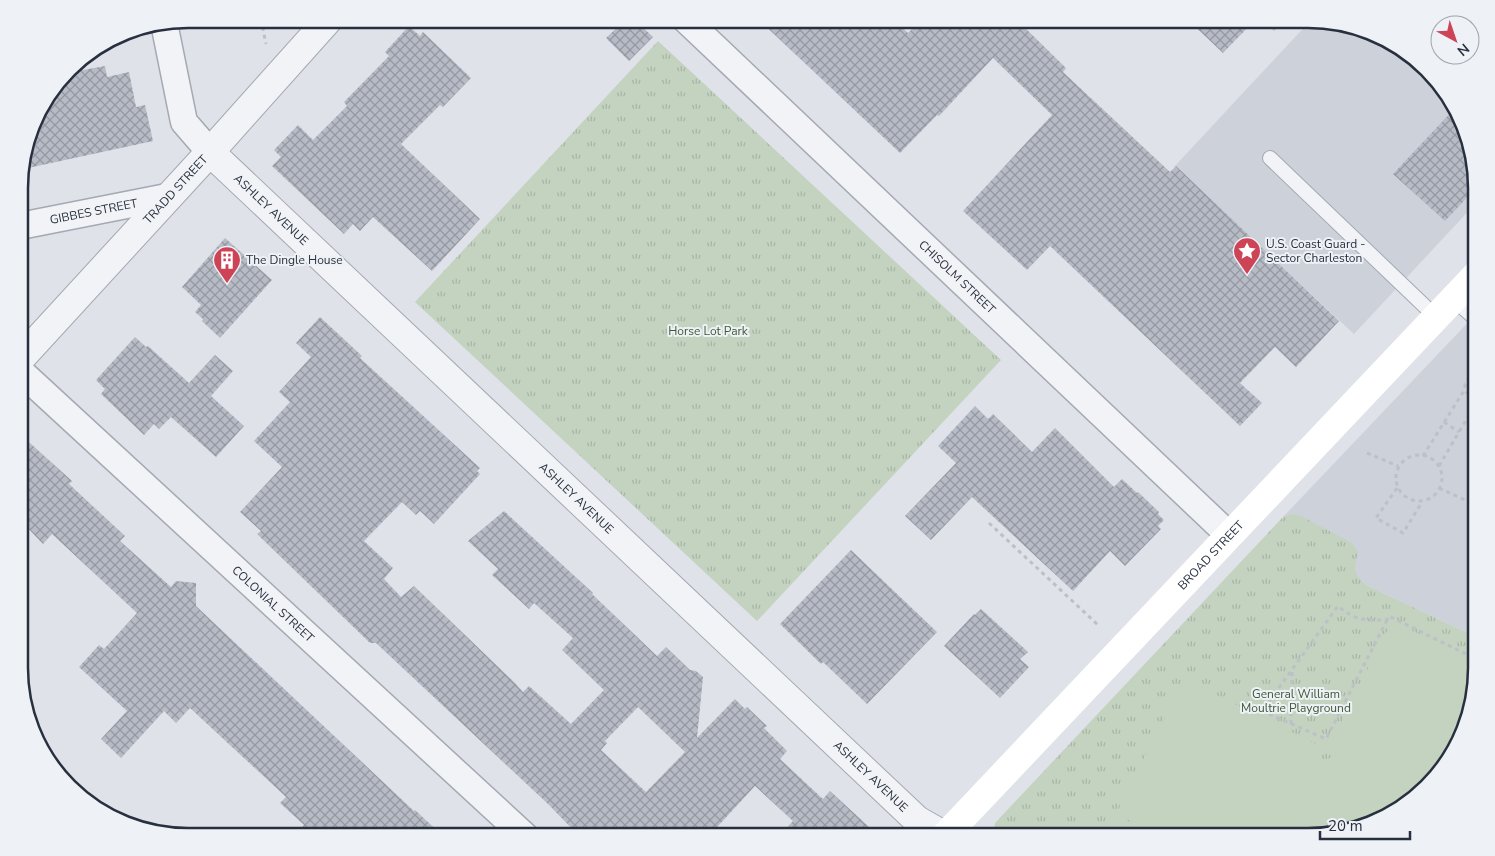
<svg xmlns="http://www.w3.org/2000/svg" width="1495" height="856" viewBox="0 0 1495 856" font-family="'Nunito Sans',sans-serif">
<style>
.built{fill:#cdd1da}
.grass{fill:url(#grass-tufts)}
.garden{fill:#c4d2c0}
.building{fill:url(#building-cross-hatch);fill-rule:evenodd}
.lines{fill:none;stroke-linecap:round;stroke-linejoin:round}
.service-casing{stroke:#a4a9b2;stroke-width:16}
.minor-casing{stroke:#a4a9b2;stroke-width:29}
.tertiary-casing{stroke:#a4a9b2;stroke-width:30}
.path{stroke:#bdc0c6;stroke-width:3;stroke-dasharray:4 4;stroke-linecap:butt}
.service{stroke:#f1f3f6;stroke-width:14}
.minor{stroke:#f1f3f6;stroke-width:26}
.tertiary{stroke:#f1f3f6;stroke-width:28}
.secondary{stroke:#fff;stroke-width:28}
.labels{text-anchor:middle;stroke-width:4;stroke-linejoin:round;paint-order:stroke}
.street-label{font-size:12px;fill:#28303f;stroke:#eef1f6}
.poi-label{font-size:12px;fill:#28303f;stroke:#eef1f6;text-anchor:start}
.park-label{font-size:12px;fill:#3c5a35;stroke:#eef1f6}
.rim{fill:none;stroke:#28303f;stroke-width:2.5}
</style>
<defs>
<pattern id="grass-tufts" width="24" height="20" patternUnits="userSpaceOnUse" patternTransform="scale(1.25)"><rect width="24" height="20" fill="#c4d2c0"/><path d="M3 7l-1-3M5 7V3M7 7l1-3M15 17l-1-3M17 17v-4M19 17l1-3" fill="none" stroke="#a8b5a6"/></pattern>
<pattern id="building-cross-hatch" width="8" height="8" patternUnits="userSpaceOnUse" patternTransform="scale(1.25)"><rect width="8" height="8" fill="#b6bbc5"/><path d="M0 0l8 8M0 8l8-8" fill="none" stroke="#9498a1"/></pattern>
</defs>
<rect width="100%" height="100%" fill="#dfe2e8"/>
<!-- built -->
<path class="built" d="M1311,20L1392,42L1453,103L1476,176V203L1354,334L1174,167Z
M1476,314V637L1366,585L1356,576L1355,565L1357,552L1293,514L1284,516Z"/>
<!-- grass -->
<path class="grass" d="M658,41L1001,360L757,621L415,302Z
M1293,514L1301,516L1352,543L1358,552C1354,569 1353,573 1366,585L1476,637V679L1453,753L1392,814L1318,837H997L993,835L995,823L1284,516Z"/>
<!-- garden -->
<path class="garden" d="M1392,621L1476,662V679L1453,753L1392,814L1318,837H1164L1116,814L1184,679L1316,744L1321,761L1336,756L1332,741Z"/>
<!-- building -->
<path class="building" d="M626,19H634L653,37L629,61L606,38Z
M758,19H893L908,33L922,19H1016L1066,68L1063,72L1170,172L1176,166L1339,321L1296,367L1275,347L1240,383L1262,403L1240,426L1050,246L1027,270L963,211L1052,115L993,58L939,116L937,115L900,153Z
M1187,19H1256L1223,53Z
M409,26L420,36L423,32L471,78L443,107L440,105L401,144L480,219L432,271L373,217L360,231L353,224L344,234L272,166L281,157L274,150L298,125L313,140L347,106L344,102L389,56L385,52Z
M105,66L107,77L129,72L136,107L145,105L153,141L28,168L24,152L36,113L67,73Z
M1455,108L1476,176V188L1445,221L1393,174Z
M225,238L272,280L220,338L202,321L203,319L195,312L201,305L182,287Z
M320,317L362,356L360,358L480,468L477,471L480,474L434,524L420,511L416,515L402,502L364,541L393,568L384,579L401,597L414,586L514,682L523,692L529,686L571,724L604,690L562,650L573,638L534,603L529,609L492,575L498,569L468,541L504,511L593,593L592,594L657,656L666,647L690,670L696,671L703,677L697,738L735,699L745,709L747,707L767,726L764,728L787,751L780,759L823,799L830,791L880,837H778L793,821L755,786L708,837H580L548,804L376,643H370L257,534L261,531L240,512L282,467L254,441L290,402L279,392L311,357L296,343ZM638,707L685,752L646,792L601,750L607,743L605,741Z
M135,337L146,347L148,346L189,383L215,355L233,371L211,396L244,426L216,457L171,417L159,429L154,424L144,435L101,394L105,389L96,380Z
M975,406L988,419L993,414L1032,452L1055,428L1114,487L1122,479L1137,493L1138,492L1159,512L1158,514L1164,520L1158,526L1161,529L1125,566L1110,551L1073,591L972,497L931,540L905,516L956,463L938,446Z
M20,434L72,481L69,484L125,536L120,541L171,587L176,581L196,583V606L414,811L415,810L444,837H293L304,825L280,803L286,797L190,708L176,723L164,711L121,758L101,739L127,711L79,667L99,645L104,649L137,613L52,534L43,544L20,520Z
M851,550L937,632L867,704L823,662L821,664L780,624Z
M981,609L1028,652L1020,659L1029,667L1000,698L944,646L974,614L975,615Z"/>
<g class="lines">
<!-- service casing -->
<g class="service-casing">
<path id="service" d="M1270,158L1436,317
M1453,299L1476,319"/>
</g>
<!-- minor casing -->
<g class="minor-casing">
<g id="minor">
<path id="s1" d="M685,19L1229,535"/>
<path d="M164,23L184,122L210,152"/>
<path id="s2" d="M20,226L167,197"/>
<path id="s3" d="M20,371L526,837"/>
</g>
</g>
<!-- tertiary casing -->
<g class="tertiary-casing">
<g id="tertiary">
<path id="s4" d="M210,152L917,820L947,837"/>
<path id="s5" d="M20,359L210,152L329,19"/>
</g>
</g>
<!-- path -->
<path class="path" d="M261,19L266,44
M1273,28L1274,29L1280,23L1279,19
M1476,373L1469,376L1465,385C1465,392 1468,397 1476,399
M1444,422L1459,432
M1367,453L1398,466
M1396 478a23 23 0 1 1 46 0a23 23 0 1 1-46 0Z
M1423,456L1465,389
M1439,466L1476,403
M1397,488L1376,518L1403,533L1422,502
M1439,488L1476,505
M989,523L1098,625
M1387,620L1326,739L1262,711L1338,606C1356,621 1364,620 1387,620L1389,616L1476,659
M1291,724L1292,671"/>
<!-- service -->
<use href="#service" class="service"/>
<!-- minor -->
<use href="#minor" class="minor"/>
<!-- tertiary -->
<use href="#tertiary" class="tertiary"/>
<!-- secondary -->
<path class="secondary" id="s6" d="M944,837L1476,275"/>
</g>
<!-- icons -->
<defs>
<g id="sight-pin" transform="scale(1.4375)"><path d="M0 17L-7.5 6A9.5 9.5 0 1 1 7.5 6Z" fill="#cd4457" stroke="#eef1f6"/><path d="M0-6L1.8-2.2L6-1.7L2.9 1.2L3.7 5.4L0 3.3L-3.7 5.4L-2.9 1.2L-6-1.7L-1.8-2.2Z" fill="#fff"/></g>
<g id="building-pin" transform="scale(1.4375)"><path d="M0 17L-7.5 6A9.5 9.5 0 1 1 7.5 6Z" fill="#cd4457" stroke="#eef1f6"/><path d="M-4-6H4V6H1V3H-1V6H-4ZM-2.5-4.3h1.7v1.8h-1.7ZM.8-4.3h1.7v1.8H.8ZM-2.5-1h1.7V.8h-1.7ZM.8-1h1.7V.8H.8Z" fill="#fff"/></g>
</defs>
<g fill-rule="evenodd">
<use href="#sight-pin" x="1247" y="251"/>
<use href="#building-pin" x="227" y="260"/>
</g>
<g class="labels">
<!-- street labels -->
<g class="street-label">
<text dy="4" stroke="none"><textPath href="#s5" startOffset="230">TRADD STREET</textPath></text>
<text dy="4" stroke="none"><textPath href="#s4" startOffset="84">ASHLEY AVENUE</textPath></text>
<text dy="4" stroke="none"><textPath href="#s2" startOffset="75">GIBBES STREET</textPath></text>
<text dy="4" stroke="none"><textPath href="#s1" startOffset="375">CHISOLM STREET</textPath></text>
<text dy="4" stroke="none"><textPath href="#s4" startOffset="504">ASHLEY AVENUE</textPath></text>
<text dy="4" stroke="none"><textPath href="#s6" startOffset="388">BROAD STREET</textPath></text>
<text dy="4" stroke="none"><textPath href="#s3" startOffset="344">COLONIAL STREET</textPath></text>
<text dy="4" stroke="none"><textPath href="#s4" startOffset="909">ASHLEY AVENUE</textPath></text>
</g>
<!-- poi labels -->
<g class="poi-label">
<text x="1266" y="248">U.S. Coast Guard -<tspan x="1266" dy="14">Sector Charleston</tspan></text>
<text x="246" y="264">The Dingle House</text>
</g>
<!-- park labels -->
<g class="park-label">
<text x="708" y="335">Horse Lot Park</text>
<text x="1296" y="698">General William<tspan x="1296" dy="14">Moultrie Playground</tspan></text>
</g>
</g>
<!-- crop -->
<path d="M0 0H1495V856H0ZM188 28H1308A160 160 0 0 1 1468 188V668A160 160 0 0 1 1308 828H188A160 160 0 0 1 28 668V188A160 160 0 0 1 188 28Z" fill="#eef1f6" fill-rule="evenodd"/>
<path class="rim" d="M188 28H1308A160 160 0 0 1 1468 188V668A160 160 0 0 1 1308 828H188A160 160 0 0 1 28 668V188A160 160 0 0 1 188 28Z"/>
<!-- north arrow -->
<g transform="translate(1455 40) rotate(140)"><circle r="24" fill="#eef1f6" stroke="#9fa4ad"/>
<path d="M0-4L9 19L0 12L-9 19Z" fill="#cd4457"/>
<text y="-8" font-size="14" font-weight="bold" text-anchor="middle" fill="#28303f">N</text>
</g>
<!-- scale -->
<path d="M1320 831v8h90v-8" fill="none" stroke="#28303f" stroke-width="2.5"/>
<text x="1328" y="831" font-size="15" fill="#28303f" stroke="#eef1f6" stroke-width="4" paint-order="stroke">20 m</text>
</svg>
